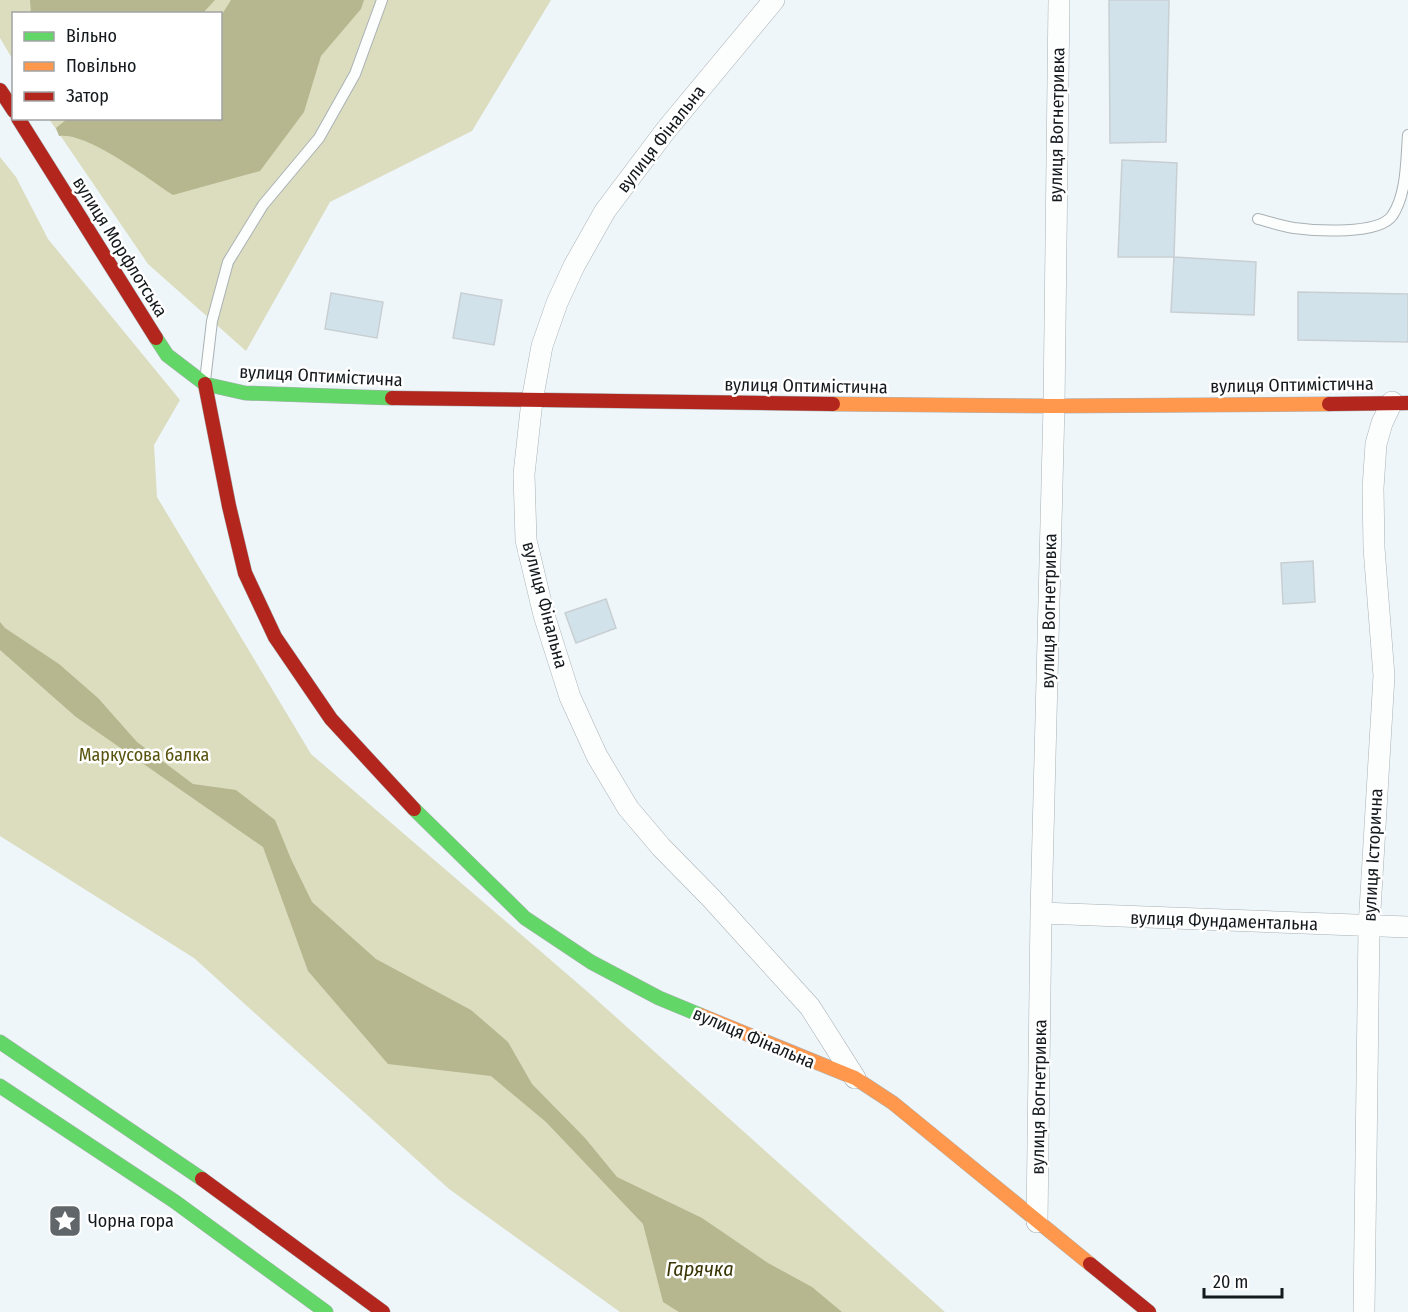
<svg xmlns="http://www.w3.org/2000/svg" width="1408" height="1312" viewBox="0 0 1408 1312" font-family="'Fira Sans Condensed',sans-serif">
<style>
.forest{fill:#dbddbe}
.water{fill:#b6b68f}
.building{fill:#d2e2ea;stroke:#c8cfd3;stroke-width:1.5}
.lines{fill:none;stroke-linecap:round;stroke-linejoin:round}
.lane-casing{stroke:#aab1b4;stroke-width:12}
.street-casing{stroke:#aab1b4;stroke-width:22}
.fast-casing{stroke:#aab1b4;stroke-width:15}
.slow-casing{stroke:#aab1b4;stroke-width:15}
.jam-casing{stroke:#aab1b4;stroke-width:15}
.lane{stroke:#fcfefe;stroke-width:10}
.street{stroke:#fcfefe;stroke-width:21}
.fast{stroke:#63d668;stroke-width:14}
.slow{stroke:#ff974d;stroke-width:14}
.jam{stroke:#b3261e;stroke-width:14}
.labels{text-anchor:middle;stroke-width:5;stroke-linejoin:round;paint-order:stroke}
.street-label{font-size:18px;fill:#13191c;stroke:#fff}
.park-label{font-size:18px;fill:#58530d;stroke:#fff}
.poi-label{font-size:18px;fill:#13191c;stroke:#fff;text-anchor:start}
.water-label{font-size:20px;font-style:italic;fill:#393505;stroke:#fff}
</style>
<rect width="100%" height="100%" fill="#eef6fa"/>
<!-- forest -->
<path class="forest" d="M0,0H551L472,131L330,202L246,351L148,264L49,119L220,118V14H14L13,60L0,38Z
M0,157L16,177L48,239L180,400L154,445L157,497L311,754L589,993L945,1312H620L449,1189L194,958L0,836Z"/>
<!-- water -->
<path class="water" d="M30,0H215L202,14L31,13Z
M231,0H364L361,9L321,56L304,112L260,171L173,195C149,179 86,131 59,136L56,128L67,119L220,118L221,16Z
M0,622L5,628L59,664L98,698L137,742L193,784L236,790L275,820L291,859L312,902L376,959L471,1010L508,1042L532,1084L585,1138L617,1177L702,1218L768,1263L812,1287L842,1312H679L663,1302L643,1224L546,1122L491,1076L388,1064L308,971L263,847L76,717L0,650Z"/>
<!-- building -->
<path class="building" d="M1109,0H1169L1166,142L1110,143Z
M1122,160L1177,163L1174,257H1118Z
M1174,257L1256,262L1254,315L1171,312Z
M1298,292L1408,294V342L1298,340Z
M331,293L383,302L377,338L325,329Z
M461,293L502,300L494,345L453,338Z
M1313,561L1315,602L1283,604L1281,563Z
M606,599L616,628L576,643L565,613Z"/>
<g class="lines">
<!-- lane casing -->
<g class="lane-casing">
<path id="lane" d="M1258,219C1270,222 1282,226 1294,228C1316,231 1378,235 1392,216C1407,194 1406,160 1408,135
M205,381L212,321L228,262L263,205L319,138L355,74L382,0"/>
</g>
<!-- street casing -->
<g class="street-casing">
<path id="street" d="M774,0L666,130L605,211L574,266L557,303L542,346L532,401L524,474L526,540L544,615L570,697L597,756L628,808L661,847L712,899L810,1007L855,1078
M1041,913L1408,927
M1037,1222L1041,913L1054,406L1059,0
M1364,1312L1369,927L1384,676L1374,548L1373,488L1376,444L1382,423L1392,402"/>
</g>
<!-- fast casing -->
<g class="fast-casing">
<path id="fast" d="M156,338L167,355L205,384L245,393L392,398
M414,809L525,918L591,962L659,998L700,1015
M0,1042L202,1179
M0,1086L174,1201L326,1312"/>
</g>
<!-- slow casing -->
<g class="slow-casing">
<path id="slow" d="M833,404L1054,406L1329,404
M700,1015L855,1078L893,1103L1090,1264"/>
</g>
<!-- jam casing -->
<g class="jam-casing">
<path id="jam" d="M0,90L14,111
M18,118L156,338
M205,384L229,506L245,573L275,637L331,719L414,809
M392,398L833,404
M1329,404L1408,403
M202,1179L383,1312
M1090,1264L1149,1312"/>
</g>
<!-- lane -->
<use href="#lane" class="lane"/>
<!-- street -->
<use href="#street" class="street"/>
<!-- fast -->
<use href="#fast" class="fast"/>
<!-- slow -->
<use href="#slow" class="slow"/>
<!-- jam -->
<use href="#jam" class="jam"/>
</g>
<!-- icons -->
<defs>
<g id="sight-square" transform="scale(1.725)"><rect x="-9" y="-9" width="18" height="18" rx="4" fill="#60666a" stroke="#fff"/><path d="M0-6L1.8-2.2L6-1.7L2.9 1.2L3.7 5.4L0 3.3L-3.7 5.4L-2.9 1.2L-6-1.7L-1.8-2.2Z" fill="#fff"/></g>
</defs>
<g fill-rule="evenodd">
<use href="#sight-square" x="65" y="1221"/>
</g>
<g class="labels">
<!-- street labels -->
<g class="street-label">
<text transform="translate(1057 125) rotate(-89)" y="6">вулиця Вогнетривка</text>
<text transform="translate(661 139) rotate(-52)" y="6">вулиця Фінальна</text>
<text transform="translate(120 247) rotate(58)" y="6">вулиця Морфлотська</text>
<text transform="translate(321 376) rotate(3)" y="6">вулиця Оптимістична</text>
<text transform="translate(1292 385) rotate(-1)" y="6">вулиця Оптимістична</text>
<text transform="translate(806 386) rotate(1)" y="6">вулиця Оптимістична</text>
<text transform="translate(545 605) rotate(75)" y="6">вулиця Фінальна</text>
<text transform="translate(1049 611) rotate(-89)" y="6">вулиця Вогнетривка</text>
<text transform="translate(1373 855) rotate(-87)" y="6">вулиця Історична</text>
<text transform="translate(1224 921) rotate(2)" y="6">вулиця Фундаментальна</text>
<text transform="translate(754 1038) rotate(23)" y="6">вулиця Фінальна</text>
<text transform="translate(1039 1097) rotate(-89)" y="6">вулиця Вогнетривка</text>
</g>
<!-- park labels -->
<g class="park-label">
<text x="144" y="761">Маркусова балка</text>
</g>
<!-- poi labels -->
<g class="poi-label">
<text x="88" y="1227">Чорна гора</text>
</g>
<!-- water labels -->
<g class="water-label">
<text x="700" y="1276">Гарячка</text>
</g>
</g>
<!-- legend -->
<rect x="12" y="12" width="210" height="108" fill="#ffffff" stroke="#a1a3a4" stroke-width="1.5"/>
<rect x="24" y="32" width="30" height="9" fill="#63d668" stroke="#a1a3a4" stroke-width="1.5"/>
<text x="66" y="42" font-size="18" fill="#13191c">Вільно</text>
<rect x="24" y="62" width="30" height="9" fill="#ff974d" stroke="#a1a3a4" stroke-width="1.5"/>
<text x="66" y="72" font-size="18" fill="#13191c">Повільно</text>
<rect x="24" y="92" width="30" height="9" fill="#b3261e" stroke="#a1a3a4" stroke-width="1.5"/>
<text x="66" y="102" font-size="18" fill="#13191c">Затор</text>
<!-- scale -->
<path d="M1204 1288v9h78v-9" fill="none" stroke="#13191c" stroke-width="3"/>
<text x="1213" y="1288" font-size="18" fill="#13191c" stroke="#ffffff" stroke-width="4.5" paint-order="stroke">20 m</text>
</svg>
